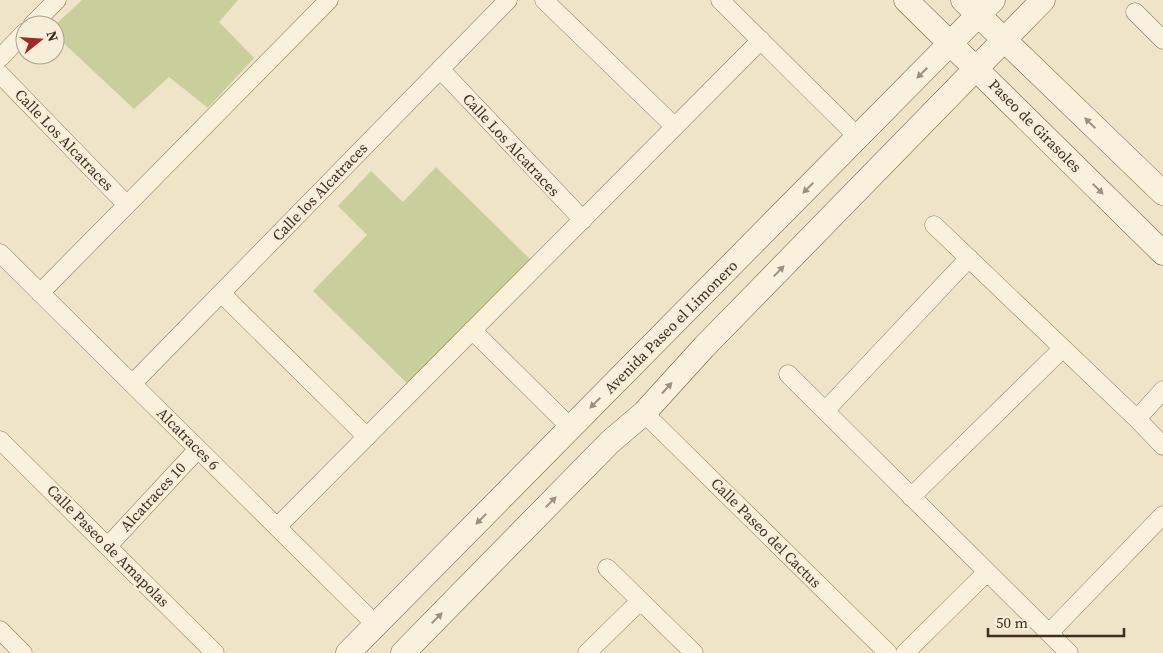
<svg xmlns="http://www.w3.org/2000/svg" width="1163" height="653" viewBox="0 0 1163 653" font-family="'Source Serif 4',serif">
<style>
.green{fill:#c9cf9b}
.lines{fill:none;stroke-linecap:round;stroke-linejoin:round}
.street-casing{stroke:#8d765c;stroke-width:19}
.secondary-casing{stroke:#6f573f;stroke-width:25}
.street{stroke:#faf1dc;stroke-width:18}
.secondary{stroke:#faf1dc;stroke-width:24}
.oneway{fill:#9c907e}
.labels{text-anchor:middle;stroke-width:4.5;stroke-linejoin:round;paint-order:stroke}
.street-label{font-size:15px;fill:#3d2e20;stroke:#f7eed8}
</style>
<rect width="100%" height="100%" fill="#f0e4c8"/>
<!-- green -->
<path class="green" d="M82,0H238L219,22L254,58L208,108L169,77L134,109L55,35V25Z
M436,167L532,261L410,386L313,291L367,235L338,206L371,171L403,202Z"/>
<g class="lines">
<!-- street casing -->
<g class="street-casing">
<path id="street" d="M544,0L675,127
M720,0L858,137
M1135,12L1163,40
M32,25L57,0
M0,58L25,32
M440,69L583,220
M0,74L127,205
M934,225L1137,419L1163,446
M0,253L376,625
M40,293L329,0
M221,293L367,437
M472,330L571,428
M788,374L1069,653
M132,384L508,0
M825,411L969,258
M644,413L888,653
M1137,419L1163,390
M0,440L215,653
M911,497L1063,348
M277,527L761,40
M108,546L198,449
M607,568L694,653
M0,630L23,653
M1049,633L1163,515
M587,653L640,601
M905,653L987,572"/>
</g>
<!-- secondary casing -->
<g class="secondary-casing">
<path id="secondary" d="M906,0L1163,253
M963,0L1163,193
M348,653L993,0
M403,653L610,442L644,413L704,347L1043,0"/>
</g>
<!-- street -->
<use href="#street" class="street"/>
<!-- secondary -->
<use href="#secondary" class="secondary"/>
</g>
<!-- one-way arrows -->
<defs><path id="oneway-solid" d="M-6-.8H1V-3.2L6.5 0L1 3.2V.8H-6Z" transform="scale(1.25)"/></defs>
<g class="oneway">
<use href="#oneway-solid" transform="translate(922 73) rotate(135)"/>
<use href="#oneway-solid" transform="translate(1090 123) rotate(-136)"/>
<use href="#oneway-solid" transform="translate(808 188) rotate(135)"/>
<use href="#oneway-solid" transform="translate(1098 189) rotate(45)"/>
<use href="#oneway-solid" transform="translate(779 271) rotate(-46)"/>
<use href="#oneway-solid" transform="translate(667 388) rotate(-47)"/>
<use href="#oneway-solid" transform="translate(595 403) rotate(135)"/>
<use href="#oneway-solid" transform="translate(551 502) rotate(-45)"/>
<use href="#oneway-solid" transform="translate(481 519) rotate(135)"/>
<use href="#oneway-solid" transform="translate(437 618) rotate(-45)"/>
</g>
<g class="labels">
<!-- street labels -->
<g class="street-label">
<text transform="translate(1035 126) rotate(45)" y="5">Paseo de Girasoles</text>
<text transform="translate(64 140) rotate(46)" y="5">Calle Los Alcatraces</text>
<text transform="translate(511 145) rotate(47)" y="5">Calle Los Alcatraces</text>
<text transform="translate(320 192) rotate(-46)" y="5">Calle los Alcatraces</text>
<text transform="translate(671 327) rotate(-45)" y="5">Avenida Paseo el Limonero</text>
<text transform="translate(188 439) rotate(45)" y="5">Alcatraces 6</text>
<text transform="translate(153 497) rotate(-47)" y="5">Alcatraces 10</text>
<text transform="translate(766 533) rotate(45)" y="5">Calle Paseo del Cactus</text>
<text transform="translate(108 546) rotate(45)" y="5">Calle Paseo de Amapolas</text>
</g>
</g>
<!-- north arrow -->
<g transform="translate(40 40) rotate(73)"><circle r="24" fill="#f7eed8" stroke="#ada18e"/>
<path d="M0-4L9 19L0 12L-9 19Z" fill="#9e2a2b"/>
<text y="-8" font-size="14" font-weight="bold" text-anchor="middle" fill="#3d2e20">N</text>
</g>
<!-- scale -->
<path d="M988 628v8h136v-8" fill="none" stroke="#3d2e20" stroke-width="2.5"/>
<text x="996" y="628" font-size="15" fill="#3d2e20" stroke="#f7eed8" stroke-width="4" paint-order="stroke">50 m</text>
</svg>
